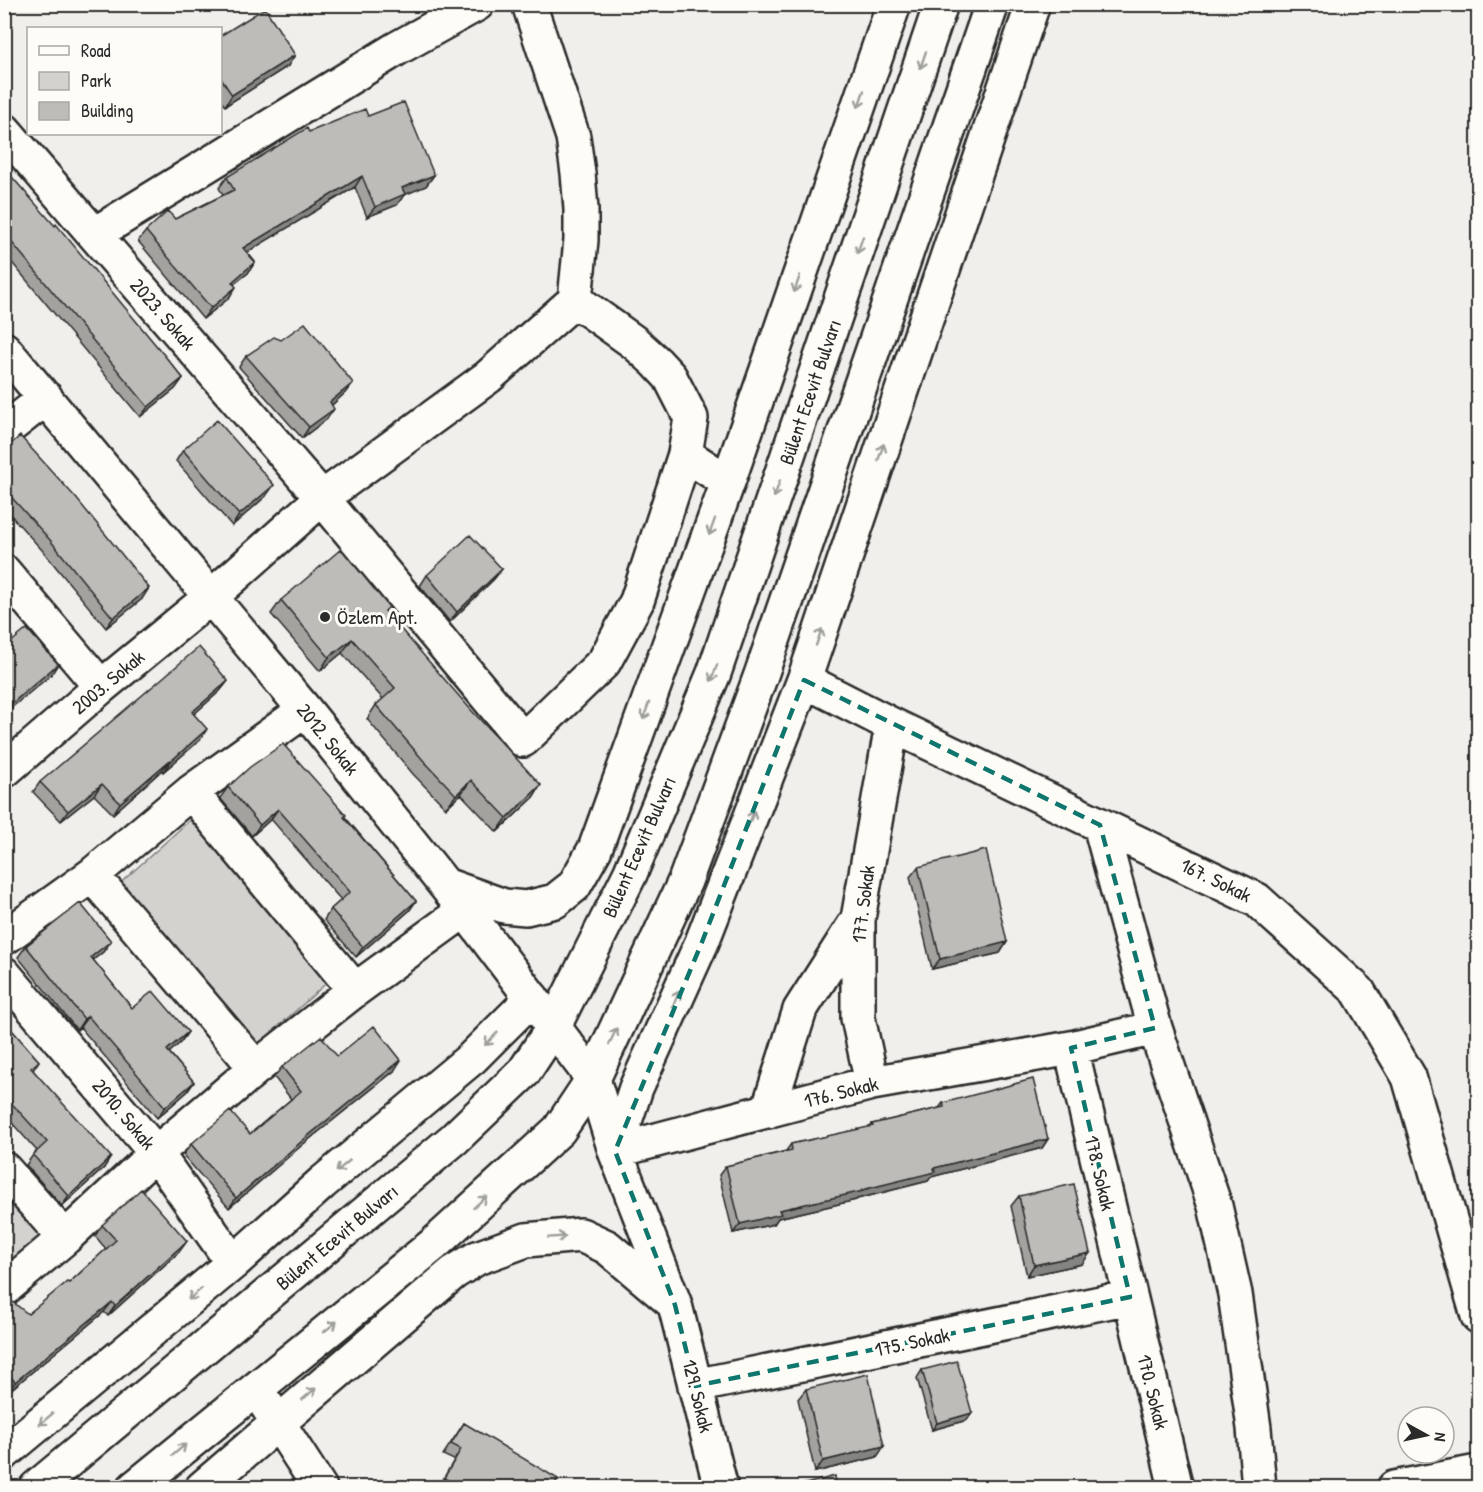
<svg xmlns="http://www.w3.org/2000/svg" width="1483" height="1492" viewBox="0 0 1483 1492" font-family="'Patrick Hand',sans-serif">
<style>
.green{fill:#d3d2cf;stroke:#7f7e7d;stroke-width:1.5}
.lines{fill:none;stroke-linecap:round;stroke-linejoin:round}
.minor-casing{stroke:#2b2b2b;stroke-width:38}
.major-casing{stroke:#2b2b2b;stroke-width:38}
.minor{stroke:#fdfcf7;stroke-width:33}
.major{stroke:#fdfcf7;stroke-width:33}
.wall{fill:#a3a29e;stroke:#2b2b2b;stroke-width:1.5}
.shaded-wall{fill:#848481;stroke:#2b2b2b;stroke-width:1.5}
.building{fill:#bdbcb8;stroke:#2b2b2b;stroke-width:1.5}
.oneway{stroke:#9e9e9b}
.marked{fill:none;stroke:#0f766e;stroke-width:4.5;stroke-dasharray:12 8;stroke-linejoin:round}
.poi-dot{fill:#2b2b2b;stroke:#fdfcf7;stroke-width:2}
.labels{text-anchor:middle;stroke-width:6;stroke-linejoin:round;paint-order:stroke}
.street-label{font-size:20px;fill:#2b2b2b;stroke:#fdfcf7}
.poi-label{font-size:20px;fill:#2b2b2b;stroke:#fdfcf7;text-anchor:start}
</style>
<rect width="100%" height="100%" fill="#f0efeb"/>
<filter id="ink" filterUnits="userSpaceOnUse"><feTurbulence type="fractalNoise" baseFrequency=".0167" numOctaves="2"/><feDisplacementMap in="SourceGraphic" scale="12" xChannelSelector="R" yChannelSelector="G"/><feConvolveMatrix kernelMatrix="1 2 1 2 8 2 1 2 1" color-interpolation-filters="sRGB"/></filter>
<g filter="url(#ink)">
<!-- green -->
<path class="green" d="M190,820L332,978L259,1044L117,886Z
M4,1192L43,1237L4,1270Z"/>
<g class="lines">
<!-- minor casing -->
<g class="minor-casing">
<path id="minor" d="M529,4L573,137L578,173L581,209V240L575,300
M4,130L322,498L523,740L604,662L637,601L685,454
M95,234L396,49L477,4
M4,349L305,710L465,910L593,1079L615,1151L675,1305L721,1488
M4,431L46,398
M4,572L101,687
M804,680L892,725L1257,900L1358,991L1409,1077L1478,1316
M4,771L101,687L212,596L322,498L488,377L575,300L635,343L656,362L670,377L691,418L685,454L728,482
M191,792L355,990
M1100,825L1155,1028L1215,1206L1235,1294L1254,1428L1259,1488
M92,875L256,1068
M445,885L504,906L526,908L555,901L574,886L595,849L728,482L894,4
M4,938L92,875L191,792L305,710
M4,974L156,1153L233,1263
M1071,1048L1176,1488
M872,1083L858,1018V919L892,725
M768,1111L800,1010L858,919
M615,1151L636,1088L702,942L804,680L1033,4
M615,1151L872,1083L1071,1048L1155,1028
M4,1169L65,1238
M4,1289L65,1238L156,1153L256,1068L355,990L465,910
M695,1386L1130,1297
M266,1404L320,1488
M4,1453L233,1263L322,1183L472,1058L532,998
M202,1488L453,1273L477,1258L526,1240L581,1235L607,1247L671,1301
M1394,1488L1478,1472"/>
</g>
<!-- major casing -->
<g class="major-casing">
<path id="major" d="M36,1488L454,1139L524,1072L553,1028L630,874L714,673L941,4
M134,1488L433,1245L559,1130L593,1079L685,881L761,675L992,4"/>
</g>
<!-- minor -->
<use href="#minor" class="minor"/>
<!-- major -->
<use href="#major" class="major"/>
</g>
<!-- wall -->
<path class="wall" d="M220,36L288,66L225,106L220,100Z
M368,116L434,175L426,186L404,195L397,205L367,217L355,187L247,252L255,262L248,273L234,284L229,298L203,319L138,241L146,231L175,219L223,195L219,188L227,177L309,132Z
M4,168L183,378L175,389L140,417L4,253Z
M246,356L353,383L345,393L332,405L327,419L302,438L239,367Z
M4,450L142,599L106,628L42,550L4,508Z
M183,450L266,496L232,526L176,461Z
M502,569L494,579L450,622L420,586L427,575Z
M281,600L386,612L532,799L497,832L461,794L446,808L413,774L367,719L376,705L383,699L342,653L320,671L271,614Z
M228,681L220,691L194,714L200,740L163,772L162,770L113,814L94,795L61,821L33,792L40,782Z
M228,787L345,817L416,901L409,911L356,957L324,920L331,909L341,900L271,819L252,836L220,798Z
M918,867L1007,942L1000,953L932,969L910,877Z
M111,941L103,952L93,960L132,1008L188,1032L180,1043L169,1052L194,1082L187,1092L157,1118L80,1027L77,1030L18,957L26,946Z
M4,1021L39,1061L33,1070L104,1168L62,1206L26,1165L33,1155L37,1151L4,1114Z
M337,1056L394,1071L301,1146L229,1208L183,1155L191,1144L250,1134L291,1099L274,1077L282,1067Z
M943,1103L1048,1139L1042,1148L931,1177L928,1181L857,1199L856,1200L778,1218L774,1224L733,1233L719,1175L726,1166L786,1151L791,1144L871,1127L872,1124L939,1108Z
M1019,1196L1082,1264L1027,1276L1011,1206Z
M102,1225L187,1241L179,1252L108,1316L104,1312L8,1392L4,1388V1304L28,1314L69,1283L106,1249L95,1236Z
M922,1370L972,1413L967,1420L932,1430L917,1378Z
M806,1389L877,1457L815,1472L798,1399Z
M464,1423L552,1488H438L454,1460L443,1455Z"/>
<!-- shaded-wall -->
<path class="shaded-wall" d="M295,55L288,66L225,106L232,95Z
M434,175L426,186L404,195L397,205L367,217L375,207L402,188Z
M362,176L355,187L236,259L243,248Z
M255,262L248,273L224,292L232,282Z
M236,287L229,298L203,319L211,308Z
M183,378L175,389L140,417L148,407Z
M353,383L345,393L323,413L330,402Z
M334,409L327,419L302,438L309,427Z
M274,485L266,496L232,526L239,515Z
M502,569L494,579L450,622L457,612Z
M149,588L142,599L106,628L113,618Z
M352,639L342,653L320,671L329,657Z
M58,664L51,675L4,714V710Z
M228,681L220,691L184,723L192,712Z
M207,729L200,740L163,772L171,761Z
M170,760L162,770L113,814L120,803Z
M471,780L461,794L446,808L456,795Z
M102,784L94,795L61,821L68,811Z
M541,785L532,799L497,832L507,818Z
M278,809L271,819L252,836L260,825Z
M416,901L409,911L356,957L363,947Z
M111,941L103,952L83,968L91,957Z
M1007,942L1000,953L932,969L940,959Z
M88,1016L80,1027L77,1030L84,1019Z
M188,1032L180,1043L160,1061L167,1050Z
M401,1060L394,1071L301,1146L229,1208L236,1198L309,1135Z
M194,1082L187,1092L157,1118L165,1107Z
M1048,1139L1042,1148L931,1177L928,1181L857,1199L856,1200L778,1218L774,1224L733,1233L740,1224L779,1210L862,1190L934,1168Z
M111,1157L104,1168L62,1206L69,1196Z
M187,1241L179,1252L108,1316L115,1306Z
M1090,1253L1082,1264L1027,1276L1034,1265Z
M112,1302L104,1312L8,1392L15,1382Z
M972,1413L967,1420L932,1430L937,1423Z
M884,1446L877,1457L815,1472L823,1461Z"/>
<!-- building -->
<path class="building" d="M265,8L295,55L232,95L220,77V36Z
M404,102L434,175L402,188L405,194L375,207L362,176L243,248L255,262L232,282L236,287L211,308L146,231L168,211L175,219L234,190L227,177L307,128L309,132L365,109L368,116Z
M4,168L55,226L56,224L183,378L148,407L4,233Z
M305,323L353,383L330,402L334,409L309,427L246,356L274,337L281,340Z
M217,420L274,485L239,515L183,450Z
M20,436L76,498L149,588L113,618L50,540L4,489V450Z
M470,535L502,569L457,612L427,575Z
M341,549L389,607L385,611L472,711L541,785L507,818L471,780L456,795L423,760L376,705L395,688L352,639L329,657L281,600Z
M27,629L58,664L4,710V648Z
M199,647L228,681L192,712L207,729L171,761L170,760L120,803L102,784L68,811L40,782Z
M283,744L346,815L344,817L416,901L363,947L331,909L350,892L320,857L278,809L260,825L228,787L250,767Z
M986,850L1007,942L940,959L918,867Z
M80,903L111,941L91,957L132,1008L153,991L188,1032L167,1050L194,1082L165,1107L88,1016L84,1019L26,946Z
M4,1021L39,1061L31,1068L111,1157L69,1196L33,1155L47,1142L4,1095Z
M374,1026L401,1060L309,1135L236,1198L191,1144L230,1111L250,1134L301,1091L282,1067L321,1036L337,1056Z
M1033,1079L1048,1139L934,1168L935,1172L862,1190L863,1191L779,1210L781,1214L740,1224L726,1166L792,1150L791,1144L873,1126L872,1124L944,1107L943,1103Z
M1074,1184L1090,1253L1034,1265L1019,1196Z
M141,1189L187,1241L115,1306L112,1302L15,1382L4,1368V1304L10,1300L28,1314L67,1282L69,1283L116,1240L102,1225Z
M957,1361L972,1413L937,1423L922,1370Z
M868,1374L884,1446L823,1461L806,1389Z
M464,1423L558,1479L552,1488H461L444,1478L461,1449L451,1444Z
M835,1476L837,1488H791Z"/>
<!-- one-way arrows -->
<defs><path id="oneway-shaft" d="M-6 0H5M1.5-3L5.5 0L1.5 3" fill="none" stroke-width="1.6" stroke-linecap="round" stroke-linejoin="round" transform="scale(1.5)"/></defs>
<g class="oneway">
<use href="#oneway-shaft" transform="translate(923 60) rotate(109)"/>
<use href="#oneway-shaft" transform="translate(861 99) rotate(109)"/>
<use href="#oneway-shaft" transform="translate(860 245) rotate(109)"/>
<use href="#oneway-shaft" transform="translate(797 284) rotate(109)"/>
<use href="#oneway-shaft" transform="translate(881 452) rotate(-71)"/>
<use href="#oneway-shaft" transform="translate(777 489) rotate(109)"/>
<use href="#oneway-shaft" transform="translate(712 527) rotate(110)"/>
<use href="#oneway-shaft" transform="translate(819 637) rotate(-71)"/>
<use href="#oneway-shaft" transform="translate(714 673) rotate(111)"/>
<use href="#oneway-shaft" transform="translate(646 711) rotate(110)"/>
<use href="#oneway-shaft" transform="translate(751 819) rotate(-68)"/>
<use href="#oneway-shaft" transform="translate(676 999) rotate(-66)"/>
<use href="#oneway-shaft" transform="translate(613 1036) rotate(-65)"/>
<use href="#oneway-shaft" transform="translate(491 1039) rotate(135)"/>
<use href="#oneway-shaft" transform="translate(343 1166) rotate(140)"/>
<use href="#oneway-shaft" transform="translate(480 1202) rotate(-42)"/>
<use href="#oneway-shaft" transform="translate(557 1237) rotate(-4)"/>
<use href="#oneway-shaft" transform="translate(195 1294) rotate(140)"/>
<use href="#oneway-shaft" transform="translate(330 1327) rotate(-39)"/>
<use href="#oneway-shaft" transform="translate(309 1394) rotate(-40)"/>
<use href="#oneway-shaft" transform="translate(46 1419) rotate(140)"/>
<use href="#oneway-shaft" transform="translate(179 1450) rotate(-40)"/>
</g>
</g>
<!-- marked area -->
<path class="marked" d="M804,680L1100,825L1155,1028L1071,1048L1130,1297L695,1386L675,1305L615,1151L702,942Z"/>
<!-- markers -->
<circle class="poi-dot" cx="325" cy="617" r="6"/>
<g class="labels">
<!-- street labels -->
<g class="street-label">
<text transform="translate(163 314) rotate(49)" y="7">2023. Sokak</text>
<text transform="translate(810 392) rotate(-71)" y="7">Bülent Ecevit Bulvarı</text>
<text transform="translate(108 682) rotate(-40)" y="7">2003. Sokak</text>
<text transform="translate(328 739) rotate(51)" y="7">2012. Sokak</text>
<text transform="translate(639 847) rotate(-66)" y="7">Bülent Ecevit Bulvarı</text>
<text transform="translate(1216 880) rotate(26)" y="7">167. Sokak</text>
<text transform="translate(863 904) rotate(-83)" y="7">177. Sokak</text>
<text transform="translate(841 1092) rotate(-14)" y="7">176. Sokak</text>
<text transform="translate(124 1114) rotate(50)" y="7">2010. Sokak</text>
<text transform="translate(1100 1173) rotate(77)" y="7">178. Sokak</text>
<text transform="translate(337 1237) rotate(-40)" y="7">Bülent Ecevit Bulvarı</text>
<text transform="translate(912 1342) rotate(-12)" y="7">175. Sokak</text>
<text transform="translate(1153 1392) rotate(76)" y="7">170. Sokak</text>
<text transform="translate(698 1396) rotate(76)" y="7">129. Sokak</text>
</g>
<!-- poi labels -->
<g class="poi-label">
<text x="337" y="624">Özlem Apt.</text>
</g>
</g>
<!-- margin -->
<rect width="1483" height="1492" fill="none" stroke="#fdfcf7" stroke-width="24"/>
<rect x="12" y="12" width="1459" height="1468" fill="none" stroke="#2b2b2b" stroke-width="2" filter="url(#ink)"/>
<!-- legend -->
<rect x="27" y="27" width="195" height="108" fill="#fdfcf7" stroke="#a9a8a5" stroke-width="1.5"/>
<rect x="39" y="46" width="30" height="9" fill="#fdfcf7" stroke="#a9a8a5" stroke-width="1.5"/>
<text x="81" y="57" font-size="18" fill="#2b2b2b">Road</text>
<rect x="39" y="72" width="30" height="18" fill="#d3d2cf" stroke="#a9a8a5" stroke-width="1.5"/>
<text x="81" y="87" font-size="18" fill="#2b2b2b">Park</text>
<rect x="39" y="102" width="30" height="18" fill="#bdbcb8" stroke="#a9a8a5" stroke-width="1.5"/>
<text x="81" y="117" font-size="18" fill="#2b2b2b">Building</text>
<!-- north arrow -->
<g transform="translate(1426 1435) rotate(98)"><circle r="28" fill="#fdfcf7" stroke="#a9a8a5" stroke-width="1.5"/>
<path d="M0-4.5L10 22L0 15L-10 22Z" fill="#2b2b2b"/>
<text y="-9" font-size="16" font-weight="bold" text-anchor="middle" fill="#2b2b2b">N</text>
</g>
</svg>
